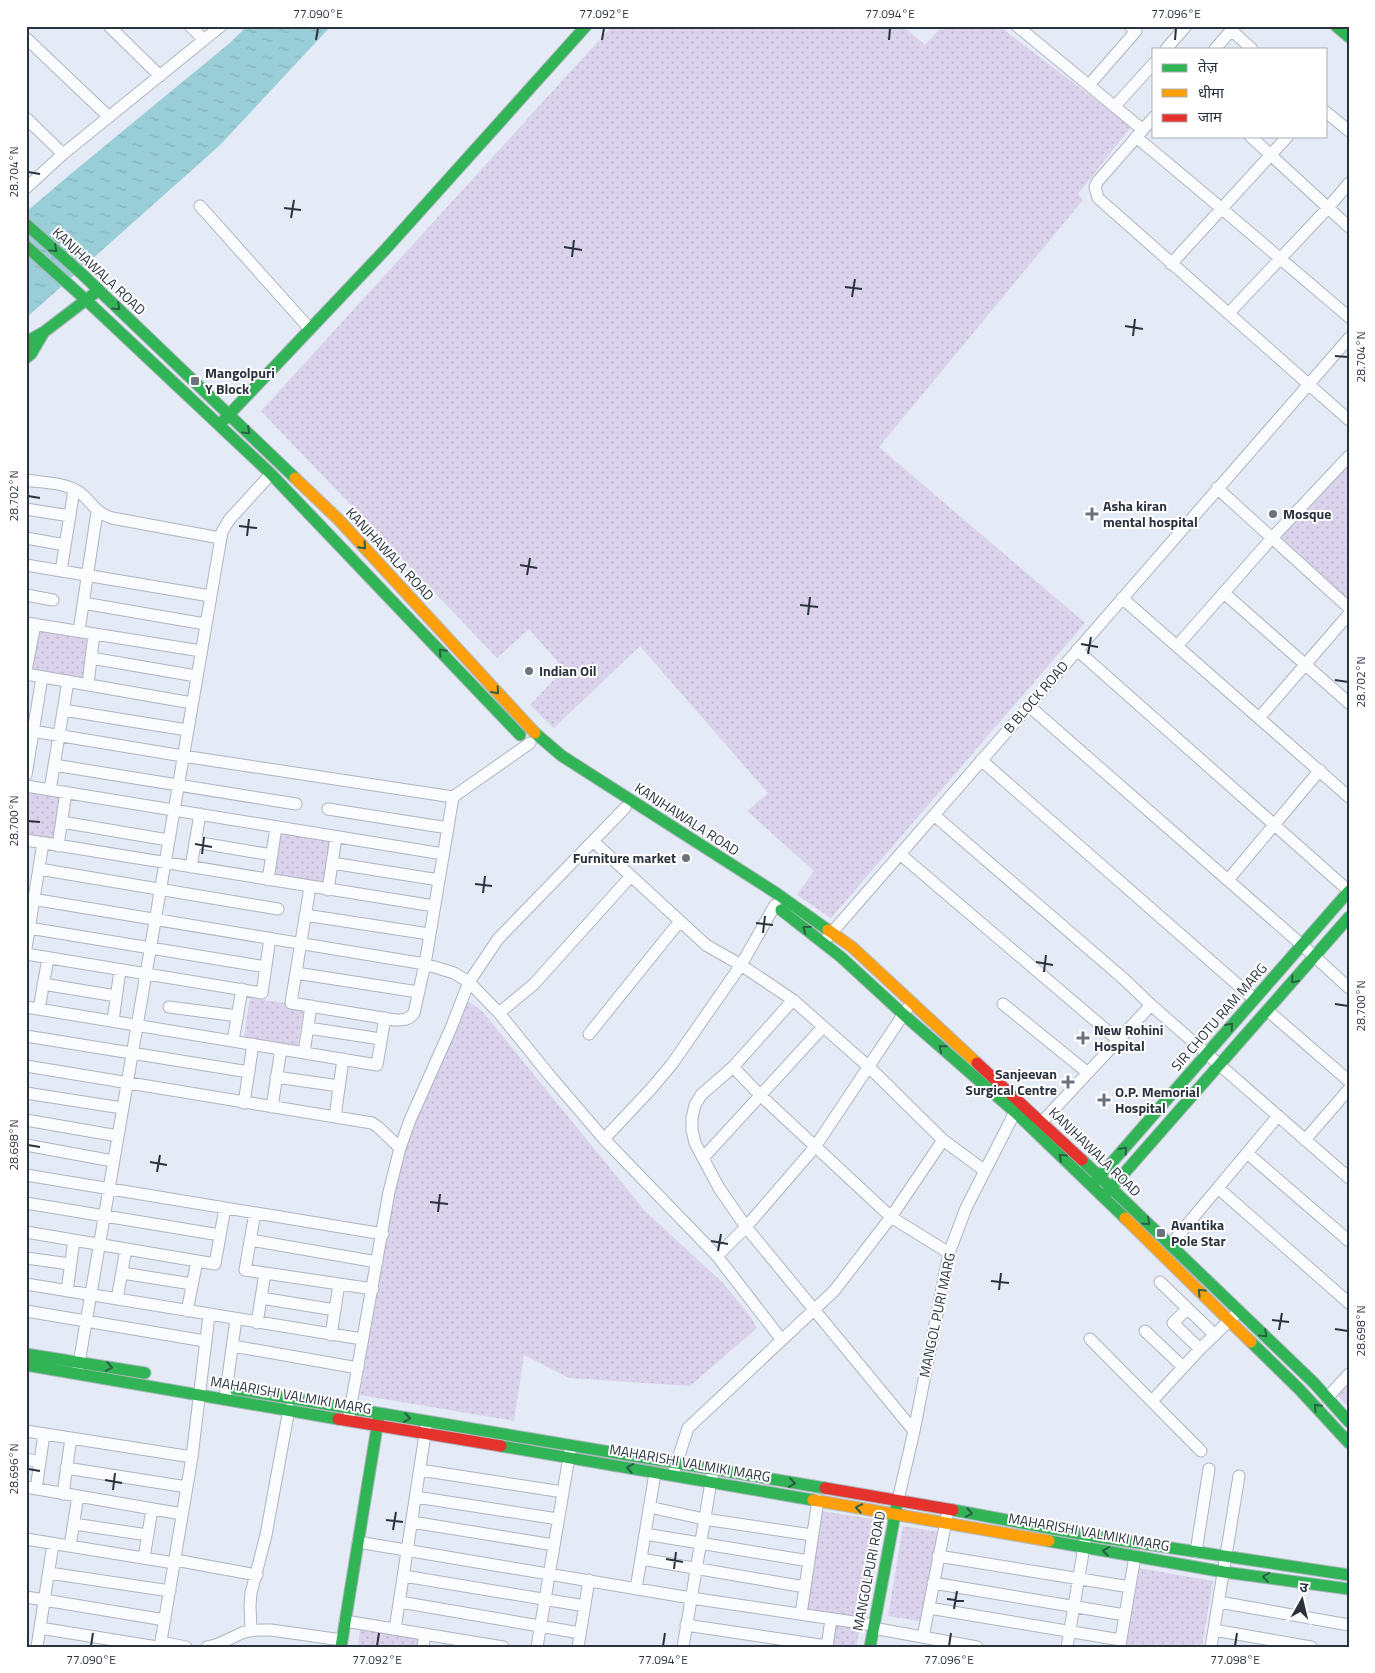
<svg xmlns="http://www.w3.org/2000/svg" width="1375" height="1673" viewBox="0 0 1375 1673" font-family="'Titillium Web','Noto Sans Devanagari',sans-serif">
<style>
.park{fill:url(#park-dots)}
.water{fill:url(#water-ripples)}
.lines{fill:none;stroke-linecap:round;stroke-linejoin:round}
.street-casing{stroke:#aeb5bf;stroke-width:13}
.fast-casing{stroke:#aeb5bf;stroke-width:13}
.slow-casing{stroke:#aeb5bf;stroke-width:13}
.jam-casing{stroke:#aeb5bf;stroke-width:13}
.street{stroke:#fbfcfe;stroke-width:11}
.fast{stroke:#30b455;stroke-width:11}
.slow{stroke:#ff9f0a;stroke-width:11}
.jam{stroke:#e5322d;stroke-width:11}
.oneway{stroke:#2c6046}
.ticks{fill:none;stroke:#2a323e;stroke-width:2}
.poi-dot{fill:#6b737e;stroke:#fff;stroke-width:2}
.labels{text-anchor:middle;stroke-width:4;stroke-linejoin:round;paint-order:stroke}
.street-label{font-size:14px;fill:#2a323e;stroke:#fff}
.poi-label{font-size:14px;font-weight:bold;fill:#2a323e;stroke:#fff;text-anchor:start}
.neatline{fill:none;stroke:#2a323e;stroke-width:2}
.ticks-label{font-size:12px;text-anchor:middle;fill:#2a323e}
</style>
<defs>
<pattern id="park-dots" width="8" height="8" patternUnits="userSpaceOnUse" patternTransform="scale(1.25)"><rect width="8" height="8" fill="#dbd2eb"/><path d="M2 2h.1M6 6h.1" fill="none" stroke="#bcb5cb" stroke-width="1.8" stroke-linecap="round"/></pattern>
<pattern id="water-ripples" width="26" height="14" patternUnits="userSpaceOnUse" patternTransform="scale(1.25)"><rect width="26" height="14" fill="#99ced8"/><path d="M2 4q2-2 4 0t4 0M15 11q2-2 4 0t4 0" fill="none" stroke="#84b1ba"/></pattern>
</defs>
<rect width="100%" height="100%" fill="#e4ebf6"/>
<!-- park -->
<path class="park" d="M612,26H903L925,45L942,26H999L1131,127L1078,194L1083,200L879,447L1085,623L831,918L797,895L814,871L747,811L768,793L640,646L554,728L530,705L564,669L529,629L497,658L261,411Z
M1349,456V602L1272,538Z
M36,627L90,636L83,680L29,671Z
M26,791L63,797L56,841L26,836Z
M279,832L333,841L325,885L272,876Z
M250,998L304,1006L297,1051L243,1042Z
M465,999L482,1011L645,1211L723,1283L750,1316L757,1328L690,1386L569,1378L524,1355L514,1421L360,1395L399,1159Z
M1349,1384V1408L1338,1396Z
M821,1511L879,1520L862,1621L804,1612Z
M903,1526L939,1532L924,1622L888,1616Z
M1139,1568L1213,1581L1202,1647H1126Z
M834,1623L860,1627L856,1647H830Z
M360,1630L419,1638L418,1647H358Z"/>
<!-- water -->
<path class="water" d="M247,26H331L220,145L26,318V212L67,177L231,42Z"/>
<g class="lines">
<!-- street casing -->
<g class="street-casing">
<path id="street" d="M109,26L160,76
M190,26L204,40
M1017,26L1143,130
M1231,30L1252,49
M26,38L109,117
M1166,49L1186,26
M1215,49L1235,26
M1089,85L1136,31L1130,26
M1115,106L1154,63
M1326,112L1349,131
M1154,117L1098,181L1095,187L1098,198L1349,420
M26,118L63,154
M1250,136L1349,227
M1136,137C1208,196 1278,257 1349,317
M26,188L63,154L221,26
M200,206L310,329
M1171,264L1288,136
M1229,313L1327,209L1349,183
M26,480C43,483 64,482 79,492C93,502 93,512 112,518L220,538
M1217,488L1349,608
M26,509L70,516
M26,538L65,545
M26,565L210,596
M61,571L74,490
M1224,593L1349,703
M26,595L53,600
M1122,598L1349,797
M83,603L205,624
M26,623L201,651
M79,631L97,512
M1177,646L1272,538L1349,456
M1077,650L1349,891
M91,658L196,676
M26,671L35,624
M26,674L192,703
M88,684L94,634
M1029,706L1302,945L1349,988
M63,710L187,730
M1259,718L1349,614
M26,730L183,756L453,797
M981,760L1254,999
M54,765L296,804
M26,775L42,677
M26,786L443,854
M50,790L68,681
M328,809L448,828
M934,815L1125,980L1151,1005L1349,1178
M62,822L168,840
M26,840L434,906
M593,841L706,945L741,965L793,1000L869,1067L943,1140L985,1171
M195,842L272,855
M58,846L66,792
M900,854L1118,1040
M332,863L439,880
M191,867L200,814
M39,869L278,909
M268,880L276,827
M1228,880L1320,770
M310,887L291,1003L395,1020C403,1020 409,1020 414,1013L425,964L453,797L530,743
M328,890L336,837
M26,898L425,964L454,973L469,982L499,1013L550,1076L604,1139L717,1256L781,1339
M305,915L429,934
M29,928L266,967
M828,937L1349,338
M26,948L43,843
M26,954L262,993L270,938
M296,973L418,992
M43,984L116,996
M793,1000L733,1067L701,1095L695,1105L692,1118V1130L695,1143L719,1188L746,1227L914,1431
M1003,1004L1088,1073
M26,1007L377,1065L385,1018
M169,1007L238,1016
M39,1009L48,958
M1267,1010L1349,1081
M499,1013L534,984L631,876
M113,1021L120,970
M308,1028L381,1039
M589,1034L680,921
M26,1036L249,1072
M233,1041L242,989
M304,1053L311,1006
M26,1066L372,1123L378,1127L400,1148
M733,1067L759,1094L891,1217L949,1253
M276,1077L339,1086
M26,1093L122,1108
M244,1103L253,1044
M272,1107L281,1049
M335,1117L343,1059
M26,1120L118,1136
M1042,1122L1151,1005
M604,1139L651,1089L672,1064L741,965L775,905
M1305,1140L1349,1089
M26,1145L113,1161
M1247,1153L1349,1241
M703,1158L823,1027
M26,1175L383,1234
M1218,1188L1349,1303
M26,1203L220,1235
M255,1213L245,1270L373,1289
M26,1232L215,1264L225,1208
M250,1240L377,1262
M1171,1244L1278,1116
M717,1256L746,1227L815,1147L907,1009
M26,1258L70,1264
M122,1273L192,1284
M1160,1282L1215,1335
M26,1284L362,1339
M67,1291L74,1240
M261,1298L335,1310
M117,1299L126,1249
M1187,1309L1173,1323L1200,1349
M26,1311L205,1341
M187,1311L197,1261
M257,1323L265,1273
M1145,1331L1183,1367
M331,1335L339,1284
M1090,1339L1201,1451
M233,1346L358,1368
M78,1369L222,532L229,520L271,474
M1327,1398L1349,1374
M225,1399L236,1319
M1152,1401L1200,1349L1234,1316
M349,1416L389,1192L400,1148L410,1120L451,1028L469,982L498,939L625,808
M26,1431L192,1457
M26,1459L40,1462
M66,1468L187,1487
M420,1470L563,1492
M674,1471L688,1428L834,1291L891,1217L943,1140
M26,1487L182,1514
M36,1489L44,1434
M63,1494L71,1438
M416,1497L558,1519
M898,1500L914,1431L949,1253L966,1208L1015,1112
M649,1507L704,1519L812,1535
M412,1522L554,1545
M74,1524L148,1535
M645,1534L809,1561
M26,1539L174,1563
M358,1542L691,1598L874,1625
M70,1546L78,1496
M1196,1552L1209,1469
M938,1556L1130,1587
M144,1558L152,1509
M641,1559L805,1587
M175,1560L257,1575
M49,1573L170,1591
M404,1576L585,1606
M933,1583L1125,1615
M636,1589L655,1473
M26,1597L165,1620
M400,1602L580,1633
M1219,1602L1349,1625
M929,1608L1121,1640
M801,1614L818,1500
M345,1621L503,1647
M686,1625L827,1646
M40,1628L157,1647
M873,1628L977,1647
M395,1629L426,1428
M1214,1630L1311,1647
M251,1631L250,1605L251,1593L266,1535L289,1409
M923,1637L947,1516
M161,1642L186,1647
M1120,1645L1135,1556
M37,1647L53,1544
M160,1647L192,1457L209,1315
M207,1647C221,1645 230,1638 242,1633C251,1629 261,1630 271,1630L342,1640
M423,1647L425,1634
M537,1647L570,1451
M578,1647L589,1580
M683,1647L712,1476
M827,1647L831,1619
M1067,1647L1085,1541
M1211,1647L1239,1476"/>
</g>
<!-- fast casing -->
<g class="fast-casing">
<path id="fast" d="M1336,26L1349,37
M26,224L82,274L295,478
M26,246L86,300L271,474L520,735
M26,342L44,332L95,293
M26,358L31,354L44,332
M222,422L384,251L586,26
M535,733L562,756L776,893L828,930
M781,910L841,957L903,1014L1015,1112L1125,1218
M1082,1160L1314,1383L1349,1422
M1093,1184L1349,891
M1105,1195L1349,917
M1251,1342L1299,1389L1349,1443
M26,1354L145,1373
M26,1365L338,1419
M235,1389L825,1488
M501,1446L813,1500
M953,1510L1086,1535L1349,1575
M1049,1541L1224,1572L1349,1589
M341,1647L379,1415
M870,1647L897,1504"/>
</g>
<!-- slow casing -->
<g class="slow-casing">
<path id="slow" d="M295,478L338,519L535,733
M828,930L852,947L977,1063
M1125,1218L1251,1342
M813,1500L1049,1541"/>
</g>
<!-- jam casing -->
<g class="jam-casing">
<path id="jam" d="M977,1063L1082,1160
M338,1419L501,1446
M825,1488L953,1510"/>
</g>
<!-- street -->
<use href="#street" class="street"/>
<!-- fast -->
<use href="#fast" class="fast"/>
<!-- slow -->
<use href="#slow" class="slow"/>
<!-- jam -->
<use href="#jam" class="jam"/>
</g>
<!-- one-way arrows -->
<defs><path id="oneway-chevron" d="M-2-3.5L2.5 0L-2 3.5" fill="none" stroke-width="1.6" stroke-linecap="round" stroke-linejoin="round" transform="scale(1.25)"/></defs>
<g class="oneway">
<use href="#oneway-chevron" transform="translate(54 249) rotate(42)"/>
<use href="#oneway-chevron" transform="translate(117 307) rotate(43)"/>
<use href="#oneway-chevron" transform="translate(247 431) rotate(43)"/>
<use href="#oneway-chevron" transform="translate(363 546) rotate(47)"/>
<use href="#oneway-chevron" transform="translate(442 652) rotate(-133)"/>
<use href="#oneway-chevron" transform="translate(496 691) rotate(48)"/>
<use href="#oneway-chevron" transform="translate(806 929) rotate(-142)"/>
<use href="#oneway-chevron" transform="translate(1294 980) rotate(131)"/>
<use href="#oneway-chevron" transform="translate(1230 1026) rotate(-49)"/>
<use href="#oneway-chevron" transform="translate(942 1048) rotate(-139)"/>
<use href="#oneway-chevron" transform="translate(1124 1150) rotate(-49)"/>
<use href="#oneway-chevron" transform="translate(1062 1157) rotate(-136)"/>
<use href="#oneway-chevron" transform="translate(1147 1222) rotate(43)"/>
<use href="#oneway-chevron" transform="translate(1201 1292) rotate(-135)"/>
<use href="#oneway-chevron" transform="translate(1264 1334) rotate(44)"/>
<use href="#oneway-chevron" transform="translate(109 1367) rotate(10)"/>
<use href="#oneway-chevron" transform="translate(1317 1407) rotate(-133)"/>
<use href="#oneway-chevron" transform="translate(407 1418) rotate(10)"/>
<use href="#oneway-chevron" transform="translate(630 1468) rotate(-170)"/>
<use href="#oneway-chevron" transform="translate(792 1483) rotate(9)"/>
<use href="#oneway-chevron" transform="translate(859 1508) rotate(-170)"/>
<use href="#oneway-chevron" transform="translate(969 1513) rotate(10)"/>
<use href="#oneway-chevron" transform="translate(1106 1551) rotate(-171)"/>
<use href="#oneway-chevron" transform="translate(1266 1577) rotate(-172)"/>
</g>
<!-- ticks -->
<path class="ticks" d="M316,40L318,28M602,40L604,28M889,40L890,28M1175,40L1176,28M28,172L40,174M284,208L301,210M291,218L294,200M564,247L582,250M572,257L574,240M845,287L862,289M852,297L855,279M1125,326L1143,329M1133,336L1135,319M1335,356L1348,357M28,496L40,498M239,526L257,528M247,536L249,519M520,565L537,568M527,575L530,558M800,605L818,607M808,615L810,597M1081,644L1098,647M1088,654L1091,637M1335,680L1348,682M28,821L40,822M195,844L212,847M202,854L204,837M475,884L492,886M483,893L485,876M756,923L773,925M763,933L765,916M1036,962L1053,965M1044,972L1046,955M1335,1004L1348,1006M28,1145L40,1147M150,1162L167,1165M157,1172L160,1155M430,1202L448,1204M438,1212L440,1194M711,1241L728,1244M718,1251L721,1234M991,1281L1009,1283M999,1290L1001,1273M1272,1320L1289,1322M1335,1329L1348,1331M1279,1330L1282,1313M28,1469L40,1471M105,1480L122,1483M113,1490L115,1473M386,1520L403,1522M393,1530L396,1512M666,1559L683,1562M674,1569L676,1552M947,1599L964,1601M954,1609L957,1591M91,1646L93,1633M377,1646L379,1633M663,1646L665,1633M949,1646L951,1633M1235,1646L1237,1633"/>
<!-- markers -->
<g class="poi-dot">
<rect x="190" y="376" width="10" height="10" rx="2.5"/>
<path d="M1089.5 506.5h5v5h5v5h-5v5h-5v-5h-5v-5h5z"/>
<circle cx="1273" cy="514" r="5"/>
<circle cx="529" cy="671" r="5"/>
<circle cx="686" cy="858" r="5"/>
<path d="M1080.5 1030.5h5v5h5v5h-5v5h-5v-5h-5v-5h5z"/>
<path d="M1065.5 1074.5h5v5h5v5h-5v5h-5v-5h-5v-5h5z"/>
<path d="M1101.5 1092.5h5v5h5v5h-5v5h-5v-5h-5v-5h5z"/>
<rect x="1156" y="1228" width="10" height="10" rx="2.5"/>
</g>
<g class="labels">
<!-- street labels -->
<g class="street-label">
<text transform="translate(99 271) rotate(43)" y="5">KANJHAWALA ROAD</text>
<text transform="translate(390 554) rotate(47)" y="5">KANJHAWALA ROAD</text>
<text transform="translate(1036 697) rotate(-49)" y="5">B BLOCK ROAD</text>
<text transform="translate(687 819) rotate(33)" y="5">KANJHAWALA ROAD</text>
<text transform="translate(1219 1017) rotate(-49)" y="5">SIR CHOTU RAM MARG</text>
<text transform="translate(1095 1152) rotate(44)" y="5">KANJHAWALA ROAD</text>
<text transform="translate(937 1315) rotate(-78)" y="5">MANGOL PURI MARG</text>
<text transform="translate(291 1395) rotate(10)" y="5">MAHARISHI VALMIKI MARG</text>
<text transform="translate(690 1463) rotate(10)" y="5">MAHARISHI VALMIKI MARG</text>
<text transform="translate(1089 1532) rotate(10)" y="5">MAHARISHI VALMIKI MARG</text>
<text transform="translate(869 1571) rotate(-79)" y="5">MANGOLPURI ROAD</text>
</g>
<!-- poi labels -->
<g class="poi-label">
<text x="205" y="378">Mangolpuri<tspan x="205" dy="16">Y Block</tspan></text>
<text x="1103" y="511">Asha kiran<tspan x="1103" dy="16">mental hospital</tspan></text>
<text x="1283" y="519">Mosque</text>
<text x="539" y="676">Indian Oil</text>
<text x="676" y="863" text-anchor="end">Furniture market</text>
<text x="1094" y="1035">New Rohini<tspan x="1094" dy="16">Hospital</tspan></text>
<text x="1057" y="1079" text-anchor="end">Sanjeevan<tspan x="1057" dy="16">Surgical Centre</tspan></text>
<text x="1115" y="1097">O.P. Memorial<tspan x="1115" dy="16">Hospital</tspan></text>
<text x="1171" y="1230">Avantika<tspan x="1171" dy="16">Pole Star</tspan></text>
</g>
</g>
<!-- border -->
<rect width="1375" height="1673" fill="none" stroke="#ffffff" stroke-width="55"/>
<!-- legend -->
<rect x="1152" y="48" width="175" height="90" fill="#ffffff" stroke="#aaadb2"/>
<rect x="1162" y="64" width="25" height="8" fill="#30b455" stroke="#aaadb2"/>
<text x="1198" y="72" font-size="15" fill="#2a323e">तेज़</text>
<rect x="1162" y="89" width="25" height="8" fill="#ff9f0a" stroke="#aaadb2"/>
<text x="1198" y="98" font-size="15" fill="#2a323e">धीमा</text>
<rect x="1162" y="114" width="25" height="8" fill="#e5322d" stroke="#aaadb2"/>
<text x="1198" y="122" font-size="15" fill="#2a323e">जाम</text>
<!-- north arrow -->
<g transform="translate(1302 1600) rotate(8)" stroke="#ffffff" stroke-width="4" paint-order="stroke">
<path d="M0-4L9 19L0 12L-9 19Z" fill="#2a323e"/>
<text y="-8" font-size="14" font-weight="bold" text-anchor="middle" fill="#2a323e">उ</text>
</g>
<rect x="28" y="28" width="1320" height="1618" class="neatline"/>
<g class="ticks-label">
<text x="318" y="18">77.090°E</text>
<text x="604" y="18">77.092°E</text>
<text x="890" y="18">77.094°E</text>
<text x="1176" y="18">77.096°E</text>
<text transform="translate(14 172) rotate(-90)" y="4">28.704°N</text>
<text transform="translate(1361 357) rotate(-90)" y="4">28.704°N</text>
<text transform="translate(14 496) rotate(-90)" y="4">28.702°N</text>
<text transform="translate(1361 682) rotate(-90)" y="4">28.702°N</text>
<text transform="translate(14 821) rotate(-90)" y="4">28.700°N</text>
<text transform="translate(1361 1006) rotate(-90)" y="4">28.700°N</text>
<text transform="translate(14 1145) rotate(-90)" y="4">28.698°N</text>
<text transform="translate(1361 1331) rotate(-90)" y="4">28.698°N</text>
<text transform="translate(14 1469) rotate(-90)" y="4">28.696°N</text>
<text x="91" y="1664">77.090°E</text>
<text x="377" y="1664">77.092°E</text>
<text x="663" y="1664">77.094°E</text>
<text x="949" y="1664">77.096°E</text>
<text x="1235" y="1664">77.098°E</text>
</g>
</svg>
